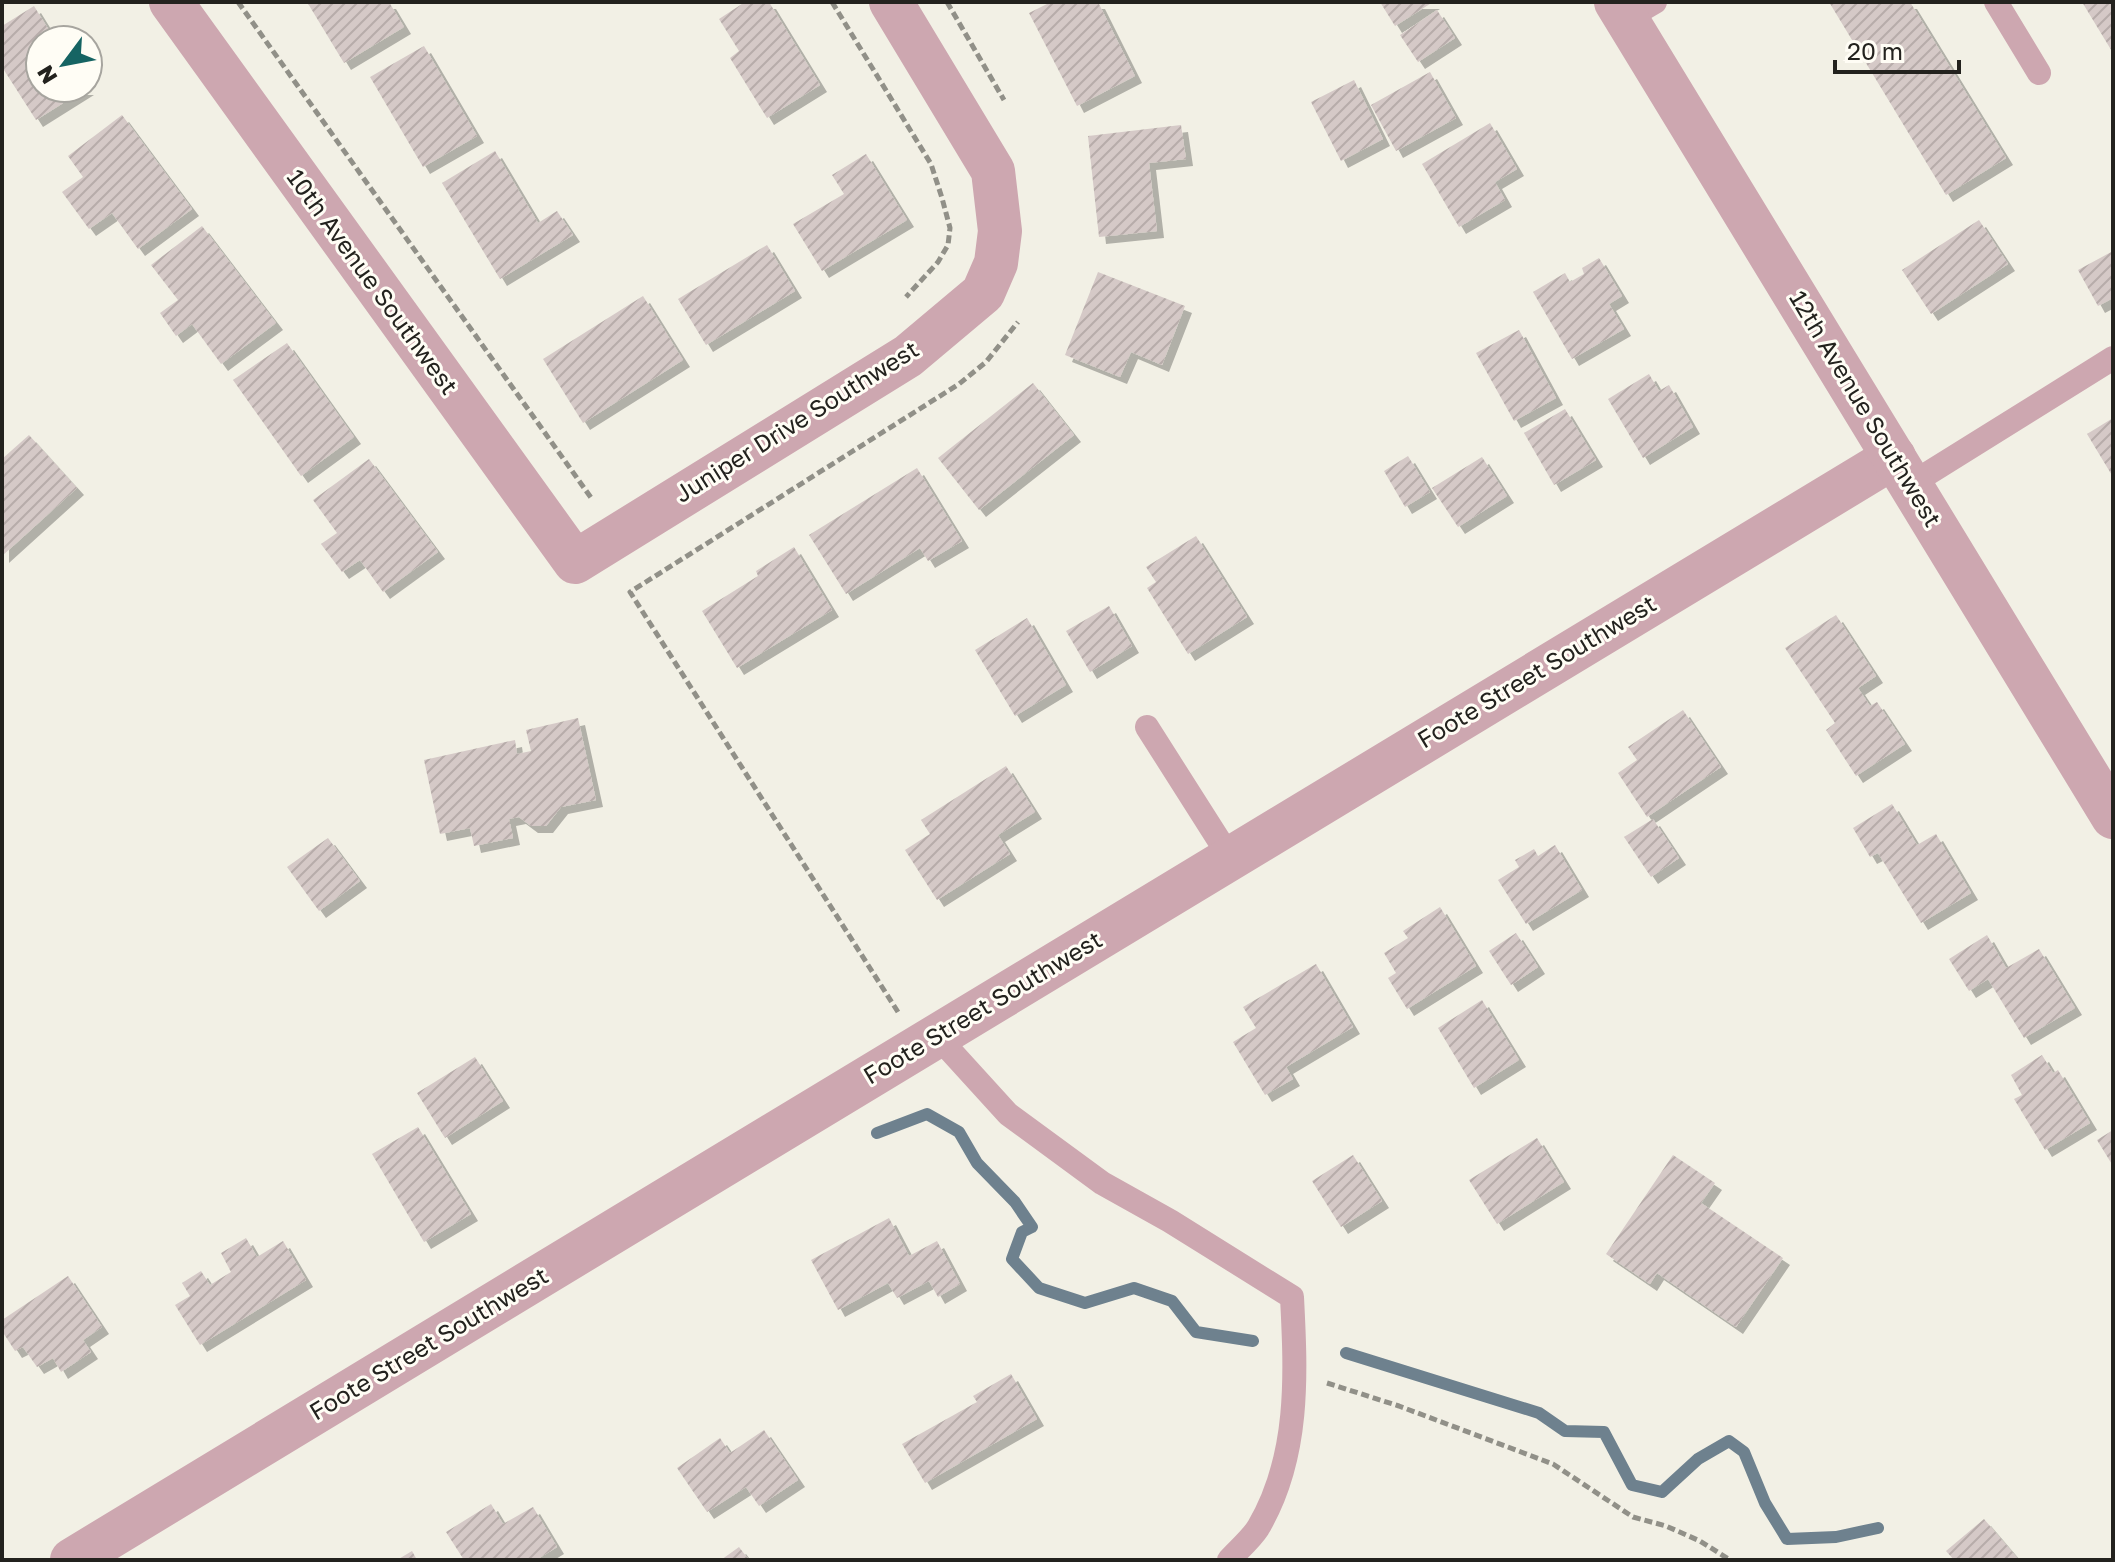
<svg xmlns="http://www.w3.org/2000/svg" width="2115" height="1562" viewBox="0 0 2115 1562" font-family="'Golos Text',sans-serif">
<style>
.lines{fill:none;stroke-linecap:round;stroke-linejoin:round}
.stream{stroke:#6e818e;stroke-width:12}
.building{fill:url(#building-hatch);filter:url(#shadow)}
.path{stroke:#919088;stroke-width:5;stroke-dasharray:8 4;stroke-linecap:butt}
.service{stroke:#cda7b0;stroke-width:24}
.minor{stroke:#cda7b0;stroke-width:44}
.tertiary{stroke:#cda7b0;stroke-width:44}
.labels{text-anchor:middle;stroke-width:6;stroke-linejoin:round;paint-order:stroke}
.street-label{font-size:24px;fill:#23221e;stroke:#fffdf5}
</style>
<defs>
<pattern id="building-hatch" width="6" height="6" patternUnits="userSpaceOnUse" patternTransform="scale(2)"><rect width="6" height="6" fill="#d5c9c7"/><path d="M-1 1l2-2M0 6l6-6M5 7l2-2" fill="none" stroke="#b7acaa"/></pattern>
<filter id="shadow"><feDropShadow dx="7" dy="7" stdDeviation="0" flood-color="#0004"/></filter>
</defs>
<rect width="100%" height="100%" fill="#f2f0e5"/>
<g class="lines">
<!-- stream -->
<path class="stream" d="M877,1133L927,1114L959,1132L977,1163L1015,1202L1032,1227L1022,1232L1012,1259L1039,1288L1085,1303L1134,1288L1172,1301L1196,1332L1253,1341
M1346,1353L1539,1413L1565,1431L1604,1432L1632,1485L1662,1492L1698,1459L1729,1441L1744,1452L1765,1503L1787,1539L1836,1537L1878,1528"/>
</g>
<!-- building -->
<path class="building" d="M307,2H389L404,27L344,63Z
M745,2H769L820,85L767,118L730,58L739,51L719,19Z
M1051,2H1098L1135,76L1077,106L1029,13Z
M1380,2H1433L1395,26Z
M1829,2H1910L2006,158L1946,195Z
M2082,2H2113V53Z
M34,6L55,40H40V88H87L36,120L2,67V26Z
M1437,10L1455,38L1418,62L1400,35Z
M424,46L477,136L423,167L370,77Z
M1430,72L1456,118L1396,151L1371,105Z
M1354,80L1383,139L1341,161L1311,102Z
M122,115L192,209L138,249L112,213L89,229L62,192L83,177L68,156Z
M1490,123L1517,169L1495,182L1505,200L1459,227L1422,164Z
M1181,125L1186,159L1149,163L1157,231L1099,237L1088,136Z
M495,151L538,223L557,211L573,235L500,279L442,183Z
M866,154L907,220L822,271L793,224L844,194L832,175Z
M1979,220L2008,264L1931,314L1902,270Z
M202,226L276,323L221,364L192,324L176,336L160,313L178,300L151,265Z
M767,245L795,291L706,345L678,299Z
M2113,251V298L2098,306L2078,270Z
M1599,258L1622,296L1609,304L1624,329L1572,359L1533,292L1565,273L1570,282L1584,274L1582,268Z
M1098,272L1185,306L1162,365L1131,352L1120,377L1065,355Z
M643,296L683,360L583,423L543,359Z
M1519,330L1556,398L1514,421L1476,353Z
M287,343L354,437L301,476L233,380Z
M1649,374L1659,391L1669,385L1693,427L1643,458L1608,399Z
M1033,383L1074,435L979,510L938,458Z
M1565,409L1596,460L1554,485L1524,433Z
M2113,418V477L2087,434Z
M29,435L77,488L2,556V459Z
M1408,456L1430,492L1405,507L1384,471Z
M1482,457L1507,496L1458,527L1432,488Z
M369,459L438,552L383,592L360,560L342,572L321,544L337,533L313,500Z
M917,468L962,541L928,561L920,548L846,594L809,535Z
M1196,536L1247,617L1188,654L1147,588L1156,582L1146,567Z
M794,547L832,610L737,668L702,611L758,576L756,571Z
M1109,606L1132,646L1090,672L1066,631Z
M1836,615L1876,676L1858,688L1870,706L1877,702L1905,744L1856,776L1826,730L1835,723L1785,648Z
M1027,618L1066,685L1015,716L975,650Z
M1683,710L1721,767L1647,817L1618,773L1637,760L1628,747Z
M578,718L596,800L561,807L546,826H531L519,817L509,819L513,838L474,846L470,828L440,834L424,760L515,740L517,754L531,751L526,730Z
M1006,766L1035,812L998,835L1010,854L937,900L905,850L930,834L921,820Z
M1892,804L1917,845L1936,834L1971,893L1921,923L1878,853L1870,857L1853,828Z
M1653,819L1679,858L1651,877L1624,837Z
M328,838L360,881L319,911L287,867Z
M1555,845L1582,890L1526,924L1498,880L1519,867L1515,860L1534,849L1538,856Z
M1440,907L1476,966L1407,1009L1388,978L1396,973L1384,953L1408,938L1403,931Z
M1516,933L1538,967L1511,985L1489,951Z
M1987,935L2006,968L2039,949L2075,1008L2024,1038L1988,979L1969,991L1949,959Z
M1316,964L1353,1027L1286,1067L1293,1079L1265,1095L1233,1042L1256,1028L1243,1007Z
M1482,1000L1519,1060L1474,1088L1438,1028Z
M2042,1055L2053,1073L2058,1070L2090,1123L2045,1150L2014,1099L2022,1095L2011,1075Z
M475,1057L503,1101L445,1138L417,1093Z
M418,1127L471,1214L424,1242L372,1154Z
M2113,1130V1166L2097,1140Z
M1537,1138L1564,1182L1497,1224L1469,1180Z
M1353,1155L1382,1201L1341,1227L1312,1181Z
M1673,1155L1715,1183L1701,1203L1783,1258L1736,1327L1657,1273L1650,1284L1606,1254Z
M889,1218L909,1256L937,1241L960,1284L938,1297L929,1281L897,1298L888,1283L838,1310L811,1260Z
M246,1238L257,1257L283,1241L306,1280L200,1345L175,1305L190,1296L182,1283L201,1271L210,1285L231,1272L221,1253Z
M68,1276L102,1327L83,1340L91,1352L61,1372L53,1358L37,1367L23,1347L15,1351L2,1331V1320Z
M1011,1374L1037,1419L925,1483L902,1444L977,1402L973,1396Z
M764,1430L798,1480L759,1506L746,1487L707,1512L677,1468L720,1438L730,1453Z
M491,1504L503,1524L533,1507L557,1547L536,1560H464L446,1532Z
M1984,1519L2019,1560H1954L1946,1551Z
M739,1547L749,1560H721Z
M412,1551L417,1560H397Z"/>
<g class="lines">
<!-- path -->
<path class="path" d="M238,2L592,499
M832,2L931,164L942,198L950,228L948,245L938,262L906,297
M947,2L1004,100
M898,1012L630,592L959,384L986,362L1018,322
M1327,1383L1399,1406L1553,1464L1633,1517L1666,1526L1700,1541L1730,1560"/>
<!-- service -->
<path class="service" d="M1996,2L2039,73
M1626,19L1655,2
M1911,484L2113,358
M1147,727L1229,856
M937,1036L1008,1114L1102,1183L1170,1221L1292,1297C1296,1375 1300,1457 1258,1528C1251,1539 1238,1550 1229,1560"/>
<!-- minor -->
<path class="minor" d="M171,2L575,562L908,356L983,293L996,263L1000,231L993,171L891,2
M72,1560C679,1192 1285,823 1894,457"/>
<!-- tertiary -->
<path class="tertiary" d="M1616,2L2113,817"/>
</g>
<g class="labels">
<!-- street labels -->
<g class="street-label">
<text transform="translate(372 282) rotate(54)" y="8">10th Avenue Southwest</text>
<text transform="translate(1865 409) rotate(59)" y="8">12th Avenue Southwest</text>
<text transform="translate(797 422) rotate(-32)" y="8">Juniper Drive Southwest</text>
<text transform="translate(1537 672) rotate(-31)" y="8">Foote Street Southwest</text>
<text transform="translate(983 1008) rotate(-31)" y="8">Foote Street Southwest</text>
<text transform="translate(429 1344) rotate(-31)" y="8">Foote Street Southwest</text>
</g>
</g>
<!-- border -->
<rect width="2115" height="1562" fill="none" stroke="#23221e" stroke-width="8"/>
<!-- north arrow -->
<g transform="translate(64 64) rotate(238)"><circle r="38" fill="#fffdf5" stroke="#a7a59f" stroke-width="2"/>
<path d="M0-6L14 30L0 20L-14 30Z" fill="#166463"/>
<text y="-12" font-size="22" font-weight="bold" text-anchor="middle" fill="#23221e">N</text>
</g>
<!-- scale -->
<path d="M1835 60v12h124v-12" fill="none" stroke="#23221e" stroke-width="4"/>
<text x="1847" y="60" font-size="24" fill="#23221e" stroke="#fffdf5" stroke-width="6" paint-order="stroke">20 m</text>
</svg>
